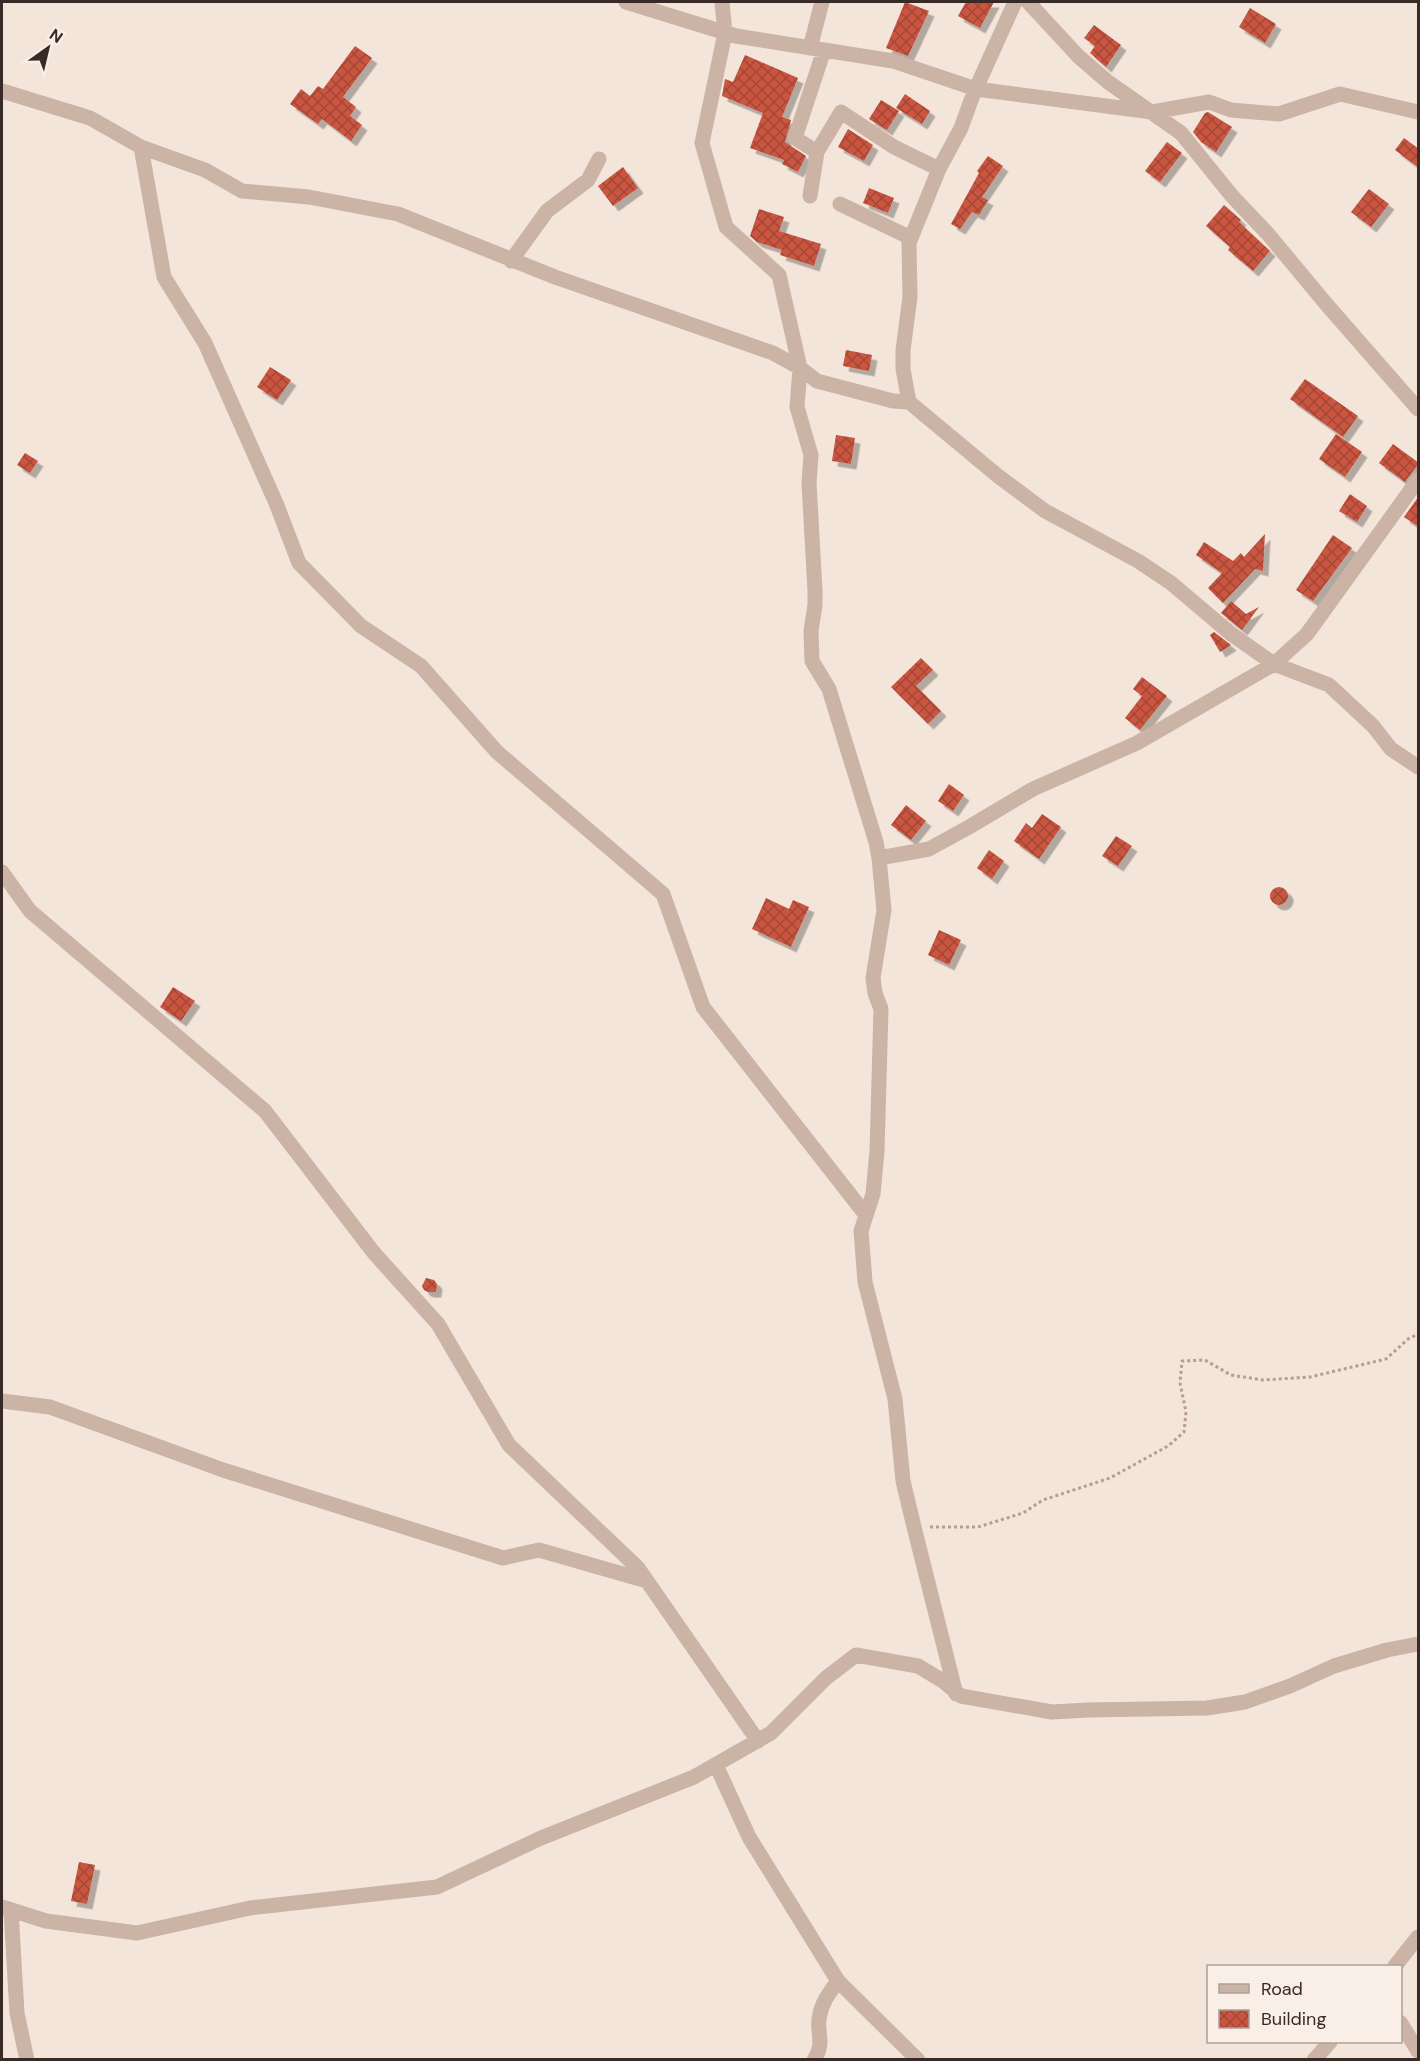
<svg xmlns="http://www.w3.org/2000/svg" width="1420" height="2061" viewBox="0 0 1420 2061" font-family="'DM Sans',sans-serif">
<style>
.building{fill:url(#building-cross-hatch);filter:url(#shadow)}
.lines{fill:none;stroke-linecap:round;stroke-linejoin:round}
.path{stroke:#b79d90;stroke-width:3;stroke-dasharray:3 3;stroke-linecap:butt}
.minor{stroke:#cbb3a6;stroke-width:15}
</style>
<defs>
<pattern id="building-cross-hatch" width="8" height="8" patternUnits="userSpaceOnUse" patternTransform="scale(1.5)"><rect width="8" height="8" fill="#ca5540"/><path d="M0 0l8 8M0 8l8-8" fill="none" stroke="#a54736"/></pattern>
<filter id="shadow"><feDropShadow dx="5.5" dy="5.5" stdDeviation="0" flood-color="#0004"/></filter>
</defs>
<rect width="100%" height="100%" fill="#f3e5da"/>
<!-- building -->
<path class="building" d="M905,2L929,11L908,56L886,48Z
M966,2H994L980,28L958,16Z
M1250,8L1276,24L1265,43L1239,27Z
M1094,25L1121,45L1106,67L1090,53L1095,46L1084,38Z
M355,46L372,58L343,97L356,107L350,116L362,125L351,141L322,119L318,124L290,104L301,89L310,96L318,86L323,89Z
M745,55L798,78L782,117L791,120L785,142L806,156L798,172L782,164L784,160L750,148L763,113L722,96L725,79L733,82Z
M905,94L930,111L922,124L896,108Z
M881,100L899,111L887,130L869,119Z
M1208,112L1232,127L1216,152L1201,142L1193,132L1205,113Z
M848,129L873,145L864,161L838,147Z
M1404,138L1419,149V168L1395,150Z
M1167,142L1182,153L1160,182L1145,171Z
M988,156L1003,166L982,197L988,200L979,215L972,212L960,229L951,224L979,173L977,171Z
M623,167L638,188L613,206L598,186Z
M869,188L894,198L888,213L863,203Z
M1369,189L1389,204L1371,227L1351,212Z
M1224,205L1241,220L1239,222L1270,251L1253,271L1228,250L1230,247L1206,226Z
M759,209L784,217L779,231L821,244L814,266L780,255L782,250L757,242L750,236Z
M846,350L872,355L869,371L843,366Z
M270,367L291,380L277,400L257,387Z
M1305,379L1358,416L1343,437L1290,399Z
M1336,434L1362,452L1345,477L1319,459Z
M836,435L855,438L851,464L832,461Z
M1393,444L1419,463L1405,482L1379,463Z
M25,453L38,461L30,473L17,465Z
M1350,494L1367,506L1357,522L1339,511Z
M1419,496V527L1404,517Z
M1265,534L1263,571L1255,569L1223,603L1208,588L1222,573L1196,555L1204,542L1233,561L1241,553L1244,557Z
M1333,535L1352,548L1313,601L1296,590Z
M1231,601L1246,614L1259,607L1242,630L1221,613Z
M1214,632L1231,645L1230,646L1220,652L1210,635Z
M921,658L933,670L916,686L941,711L928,724L891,687Z
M1142,677L1167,696L1140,730L1125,718L1142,696L1133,689Z
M949,784L964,795L953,811L938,801Z
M906,805L926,821L911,840L891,825Z
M1042,814L1061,827L1039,859L1014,841L1026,823L1032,828Z
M1116,836L1132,846L1118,866L1102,856Z
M989,850L1004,861L992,879L977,868Z
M1270 896a9 9 0 1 1 18 0a9 9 0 1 1-18 0Z
M766,898L789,909L793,900L809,907L791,947L752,929Z
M939,930L961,940L949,965L928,955Z
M173,987L195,1001L181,1021L160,1007Z
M426,1278L434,1280L437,1284L436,1292H428L424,1290L422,1286Z
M79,1862L95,1865L87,1904L71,1901Z"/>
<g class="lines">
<!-- path -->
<path class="path" d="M930,1527H978L1023,1513L1043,1500L1110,1478L1168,1446L1184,1432L1186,1412L1180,1383L1182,1361L1205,1360L1231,1375L1263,1380L1310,1377L1386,1359L1408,1339L1418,1334"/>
<!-- minor -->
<path class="minor" d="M626,2L736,36L893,61L976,89L1152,112L1209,102L1231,110L1279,114L1340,94L1418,112
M722,2L725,33L702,143L726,227L779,275L800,368L797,407L811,455L809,483L815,591V605L811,631L812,661L829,689L876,842L879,858L884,910L873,978L875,993L881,1009L877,1151L873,1194L861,1231L865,1282L895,1399L903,1481L914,1527L956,1694
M1028,2L1078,56L1108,82L1181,133L1232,196L1268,234L1327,305L1418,409
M810,48L822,2
M2,91L90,118L141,147L164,277L205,343L276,503L299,563L361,626L421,666L497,752L663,894L703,1007L866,1215
M141,147L205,170L242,191L309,197L398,214L555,277L773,353L800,368L817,381L893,401L909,402L998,476L1045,511L1138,561L1171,583L1230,633L1274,664L1329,685L1373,726L1391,749L1418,767
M817,152L795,138L824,50
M810,196L817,152L841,112L894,147L939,169
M840,204L911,238
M511,261L547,211L588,180L599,159
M909,402L903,369V350L910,297L909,243L939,169L961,128L973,95L1015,2
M879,858L929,849L969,827L1033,789L1137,743L1274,664L1307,634L1418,480
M2,872L30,911L265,1111L374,1253L438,1324L509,1445L638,1568L758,1741
M2,1401L50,1407L223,1470L503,1558L539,1550L647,1581
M716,1765L749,1837L838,1981
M2,1907L46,1921L137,1933L250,1908L437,1887L541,1838L694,1777L771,1733L826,1678L856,1655L918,1666L943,1681L961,1696L1052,1712L1088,1710L1207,1708L1245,1702L1290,1686L1334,1666L1387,1650L1418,1644
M11,1910L17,2013L27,2060
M1395,1966L1418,1937
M1400,2022L1418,2051
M814,2060C825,2043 817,2035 819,2019C821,2003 829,1993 838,1981L918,2060
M1314,2060L1330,2042"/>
</g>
<!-- border -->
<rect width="1420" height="2061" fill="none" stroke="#372a27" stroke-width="6"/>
<!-- legend -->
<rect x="1207" y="1965" width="195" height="78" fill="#faefe7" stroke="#aca09a" stroke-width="1.5"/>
<rect x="1219" y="1984" width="30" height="9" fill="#cbb3a6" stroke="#aca09a" stroke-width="1.5"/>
<text x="1261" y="1995" font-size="18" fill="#372a27">Road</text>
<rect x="1219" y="2010" width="30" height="18" fill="url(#building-cross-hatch)" stroke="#aca09a" stroke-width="1.5"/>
<text x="1261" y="2025" font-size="18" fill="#372a27">Building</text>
<!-- north arrow -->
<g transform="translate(48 48) rotate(34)" stroke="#faefe7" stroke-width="4.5" paint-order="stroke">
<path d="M0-4.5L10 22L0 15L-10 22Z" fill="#372a27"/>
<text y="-9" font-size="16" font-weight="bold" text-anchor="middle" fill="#372a27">N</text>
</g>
</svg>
